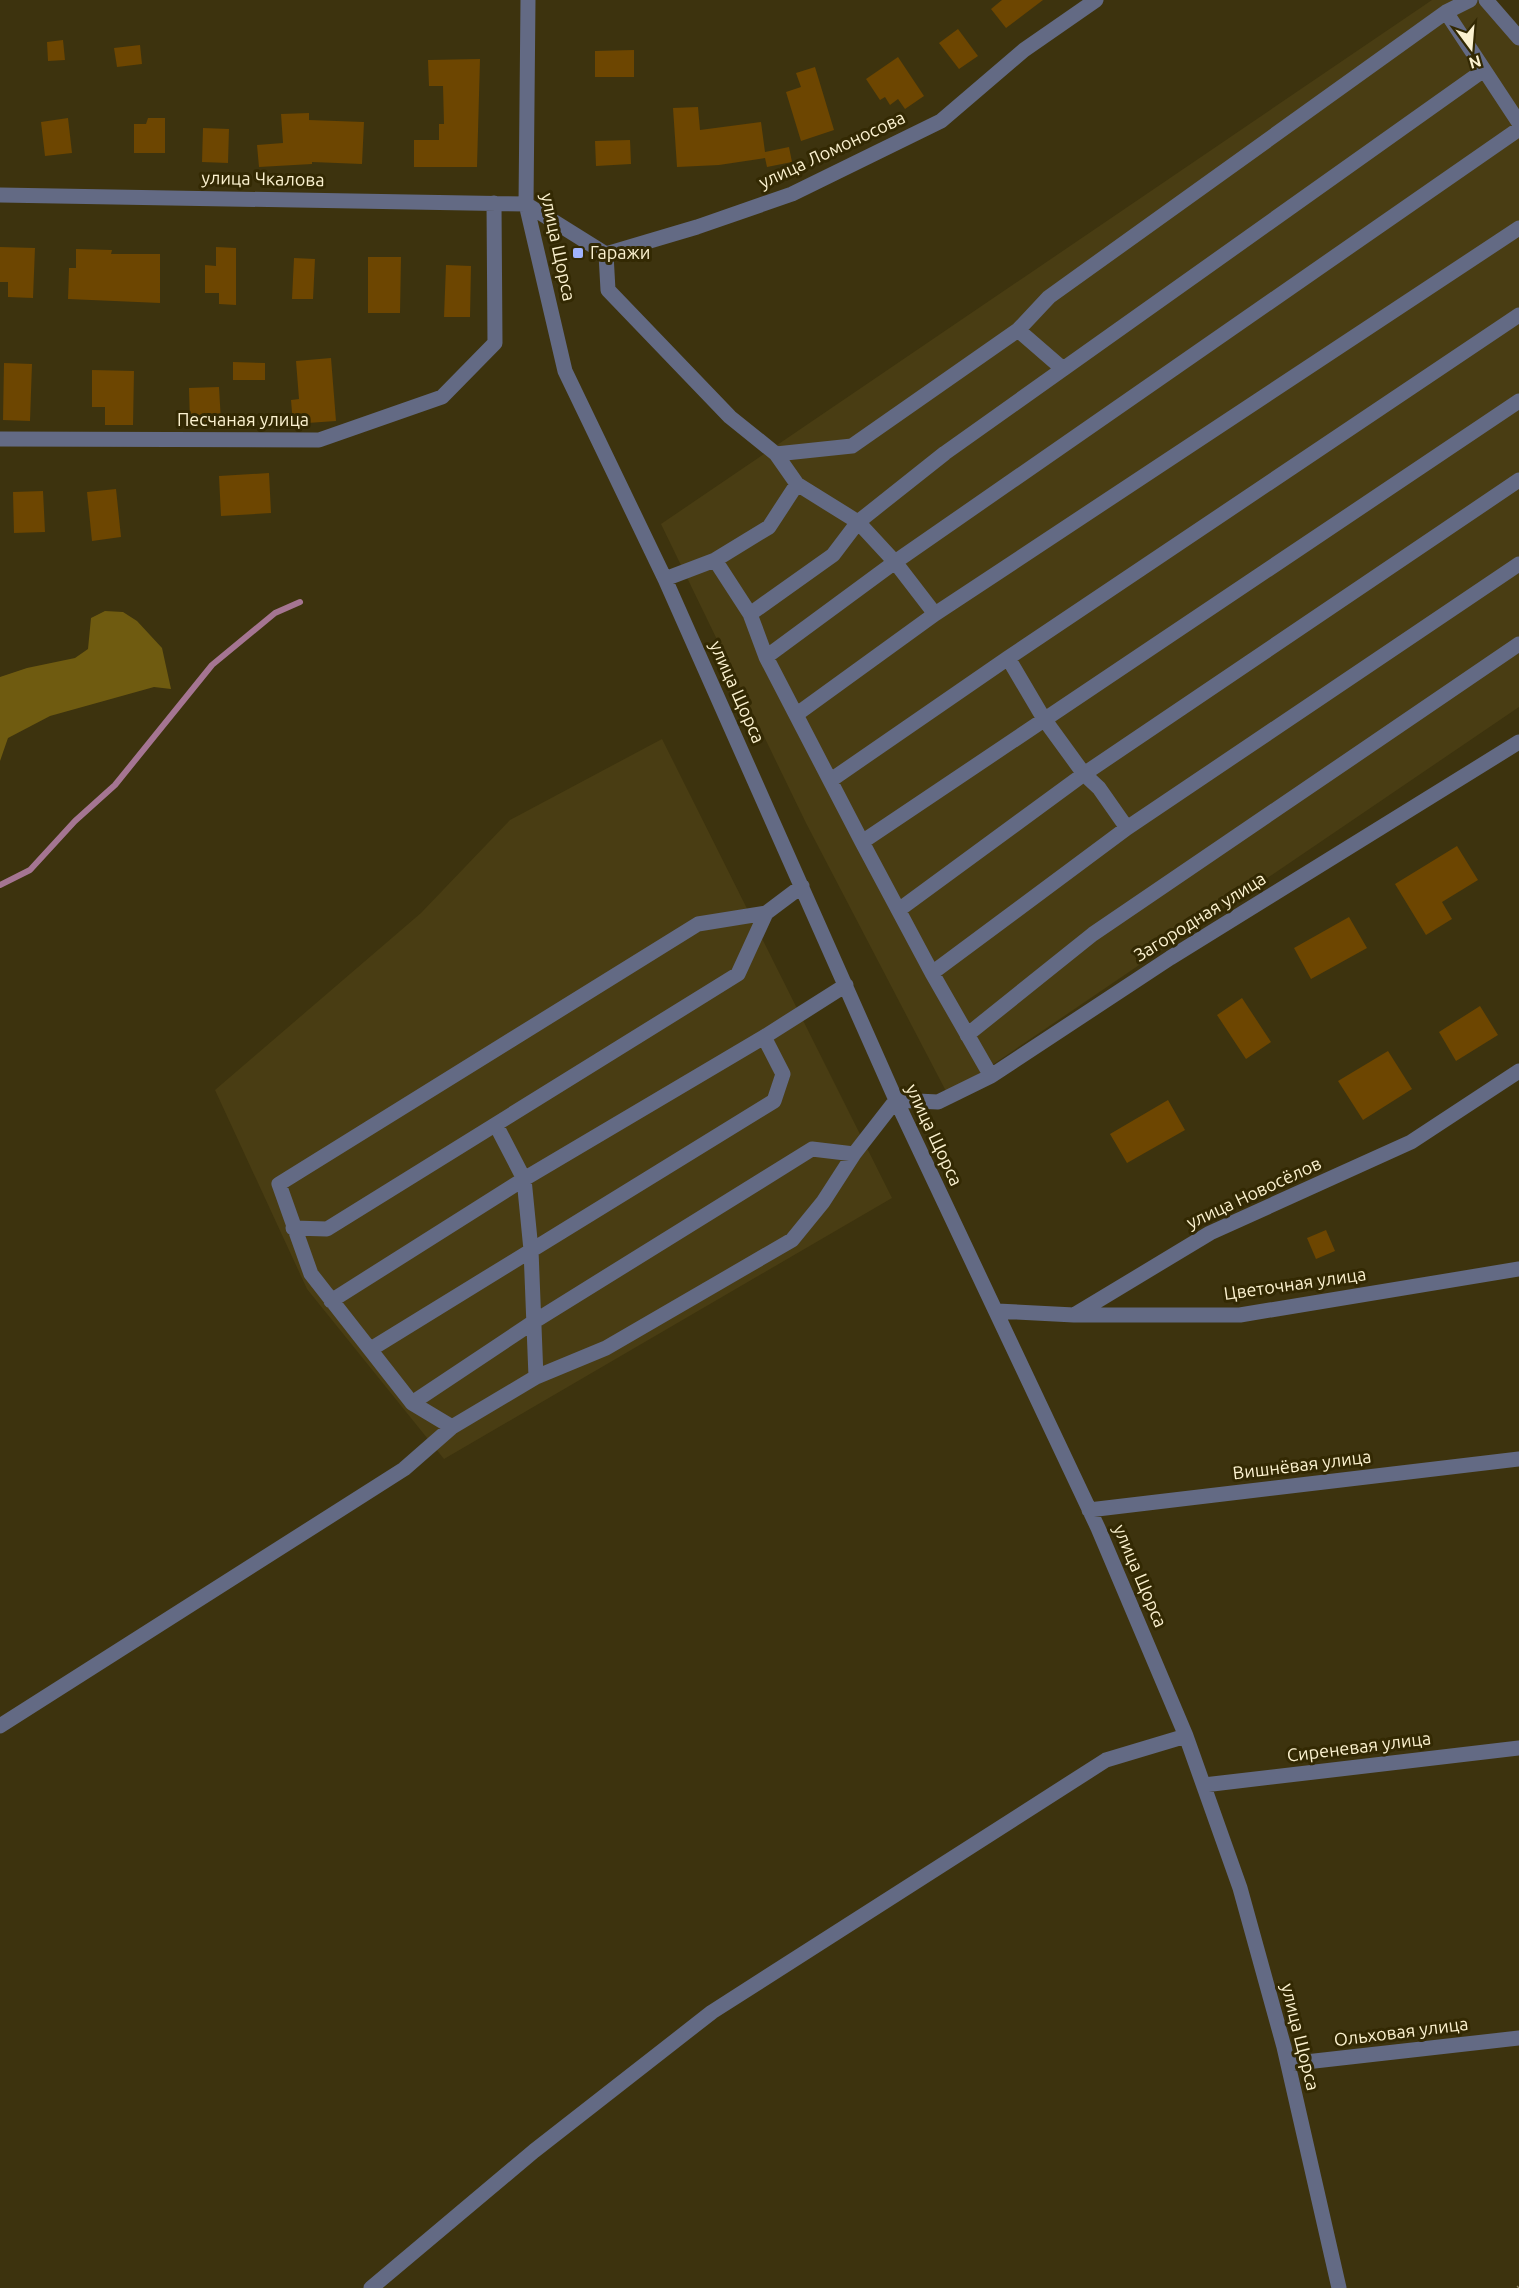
<svg xmlns="http://www.w3.org/2000/svg" width="1519" height="2288" viewBox="0 0 1519 2288" font-family="Ubuntu,sans-serif">
<style>
.built{fill:#493d13}
.forest{fill:#6f5b10}
.lines{fill:none;stroke-linecap:round;stroke-linejoin:round}
.stream{stroke:#a57592;stroke-width:6}
.building{fill:#6d4601}
.path{stroke:#928864;stroke-width:4;stroke-dasharray:3 4.5;stroke-linecap:butt}
.minor{stroke:#636a84;stroke-width:15}
.poi-dot{fill:#a0b3fd;stroke:#332903;stroke-width:2}
.labels{text-anchor:middle;stroke-width:6;stroke-linejoin:round;paint-order:stroke}
.street-label{font-size:18px;fill:#fcf2d0;stroke:#332903}
.poi-label{font-size:18px;fill:#fcf2d0;stroke:#332903;text-anchor:start}
</style>
<rect width="100%" height="100%" fill="#3d330e"/>
<!-- built -->
<path class="built" d="M1432,0H1476L1519,46V707L948,1095L806,823L661,524Z
M662,739L892,1198L444,1459L307,1289L215,1090L421,913L510,820Z"/>
<!-- forest -->
<path class="forest" d="M105,611L123,612L137,621L162,648L171,689L154,687L50,716L8,738L0,761V677L27,668L75,658L88,649L91,618Z"/>
<g class="lines">
<!-- stream -->
<path class="stream" d="M0,885L30,870L75,821L115,785L212,665L275,613L300,602"/>
</g>
<!-- building -->
<path class="building" d="M1002,0H1043L1006,28L991,9Z
M958,29L978,56L959,69L939,43Z
M63,40L65,60L48,61L47,42Z
M140,45L142,64L117,67L114,48Z
M634,50V77H595V51Z
M898,57L924,96L905,109L898,99L890,105L885,97L880,100L866,79Z
M480,59L477,167H414V140H439V124H444L443,86H429L428,60Z
M815,67L834,130L801,141L786,92L801,87L796,73Z
M698,107L700,130L761,122L765,152L789,147L792,162L767,167L765,158L719,165L677,167L673,108Z
M309,113V120L364,122L362,164L312,162V164L259,167L257,145L283,143L281,114Z
M68,118L72,153L45,156L41,122Z
M148,118H165V153H134V124H146Z
M203,128L229,129L228,163L202,162Z
M630,140L631,164L596,166L595,141Z
M0,247L35,248L33,298L8,297V282H0Z
M216,247L236,248V305L219,304V293H205V265L216,266Z
M76,249L112,250L111,254H160V303L68,299L69,268H76Z
M368,257H401L400,313H368Z
M294,258L315,259L313,299H292Z
M446,265L471,266L470,317H444Z
M331,358L336,421L293,424L291,400L299,399L296,361Z
M233,362L265,363V380H233Z
M4,363L32,364L30,421L3,420Z
M92,370L134,371L133,425H105V407H92Z
M219,387L221,422L190,423L189,388Z
M269,473L271,513L221,516L219,476Z
M116,489L121,537L92,541L87,492Z
M43,491L45,532L14,533L13,492Z
M1457,846L1478,880L1442,902L1452,919L1426,935L1395,884Z
M1349,917L1367,948L1311,979L1294,948Z
M1242,998L1271,1042L1246,1059L1217,1015Z
M1480,1006L1498,1035L1456,1061L1439,1032Z
M1388,1051L1412,1089L1363,1120L1338,1081Z
M1168,1100L1185,1130L1127,1163L1110,1134Z
M1326,1230L1335,1251L1316,1259L1307,1238Z"/>
<g class="lines">
<!-- path -->
<path class="path" d="M1518,2288L1519,2287"/>
<!-- minor -->
<path class="minor" d="M528,0L526,204L565,371L665,579L896,1100L1098,1528L1186,1736L1240,1888L1284,2047L1339,2288
M1486,0L1519,38
M1446,12L1519,123
M0,195L526,204L606,254L697,227L792,194L941,121L1024,50L1096,0
M606,254L608,290L730,417L776,454
M1018,330L1063,369
M0,439L319,440L442,397L495,343L494,203
M797,484L858,522L895,562L935,614L797,714
M715,560L750,614L766,657L862,842L932,973L991,1076
M665,579L715,560L769,527L797,484L776,454L852,446L1018,330L1049,297L1446,12L1470,0
M750,614L833,555L858,522L945,453L1484,70
M935,614L1519,228
M766,657L895,562L1519,129
M1008,658L1044,719L1084,774L1099,788L1127,828
M831,780L1008,658L1519,315
M862,842L1519,401
M802,886L766,913L698,924L279,1184L311,1274L412,1403L452,1427L536,1377L606,1348L792,1240L823,1202L854,1154
M900,909L1084,774L1519,480
M932,973L1127,828L1519,564
M967,1035L1093,934L1519,644
M496,1125L524,1179L531,1250L536,1377
M293,1228L327,1229L738,974L766,913
M331,1301L524,1179L764,1037L846,985
M997,1311L1074,1315L1210,1233L1411,1142L1519,1071
M1076,1315H1240L1519,1269
M371,1349L774,1101L783,1074L764,1037
M412,1403L535,1321L812,1149L854,1154L896,1100L938,1102L991,1076L1170,958L1519,742
M1089,1510L1519,1459
M0,1726L404,1469L452,1427
M1204,1785L1519,1748
M1288,2064L1519,2038
M371,2288L534,2151L712,2012L1106,1760L1186,1736"/>
</g>
<!-- markers -->
<rect class="poi-dot" x="572" y="247" width="12" height="12" rx="3"/>
<g class="labels">
<!-- street labels -->
<g class="street-label">
<text transform="translate(832 150) rotate(-25)" y="6">улица Ломоносова</text>
<text transform="translate(263 179) rotate(1)" y="6">улица Чкалова</text>
<text transform="translate(558 247) rotate(78)" y="6">улица Щорса</text>
<text x="243" y="426">Песчаная улица</text>
<text transform="translate(737 692) rotate(66)" y="6">улица Щорса</text>
<text transform="translate(1200 917) rotate(-32)" y="6">Загородная улица</text>
<text transform="translate(934 1135) rotate(65)" y="6">улица Щорса</text>
<text transform="translate(1254 1193) rotate(-25)" y="6">улица Новосёлов</text>
<text transform="translate(1295 1284) rotate(-8)" y="6">Цветочная улица</text>
<text transform="translate(1302 1465) rotate(-7)" y="6">Вишнёвая улица</text>
<text transform="translate(1140 1576) rotate(67)" y="6">улица Щорса</text>
<text transform="translate(1359 1747) rotate(-7)" y="6">Сиреневая улица</text>
<text transform="translate(1401 2032) rotate(-7)" y="6">Ольховая улица</text>
<text transform="translate(1300 2037) rotate(76)" y="6">улица Щорса</text>
</g>
<!-- poi labels -->
<g class="poi-label">
<text x="590" y="259">Гаражи</text>
</g>
</g>
<!-- north arrow -->
<g transform="translate(1471 48) rotate(164)" stroke="#332903" stroke-width="4.5" paint-order="stroke">
<path d="M0-4.5L10 22L0 15L-10 22Z" fill="#fcf2d0"/>
<text y="-9" font-size="16" font-weight="bold" text-anchor="middle" fill="#fcf2d0">N</text>
</g>
</svg>
